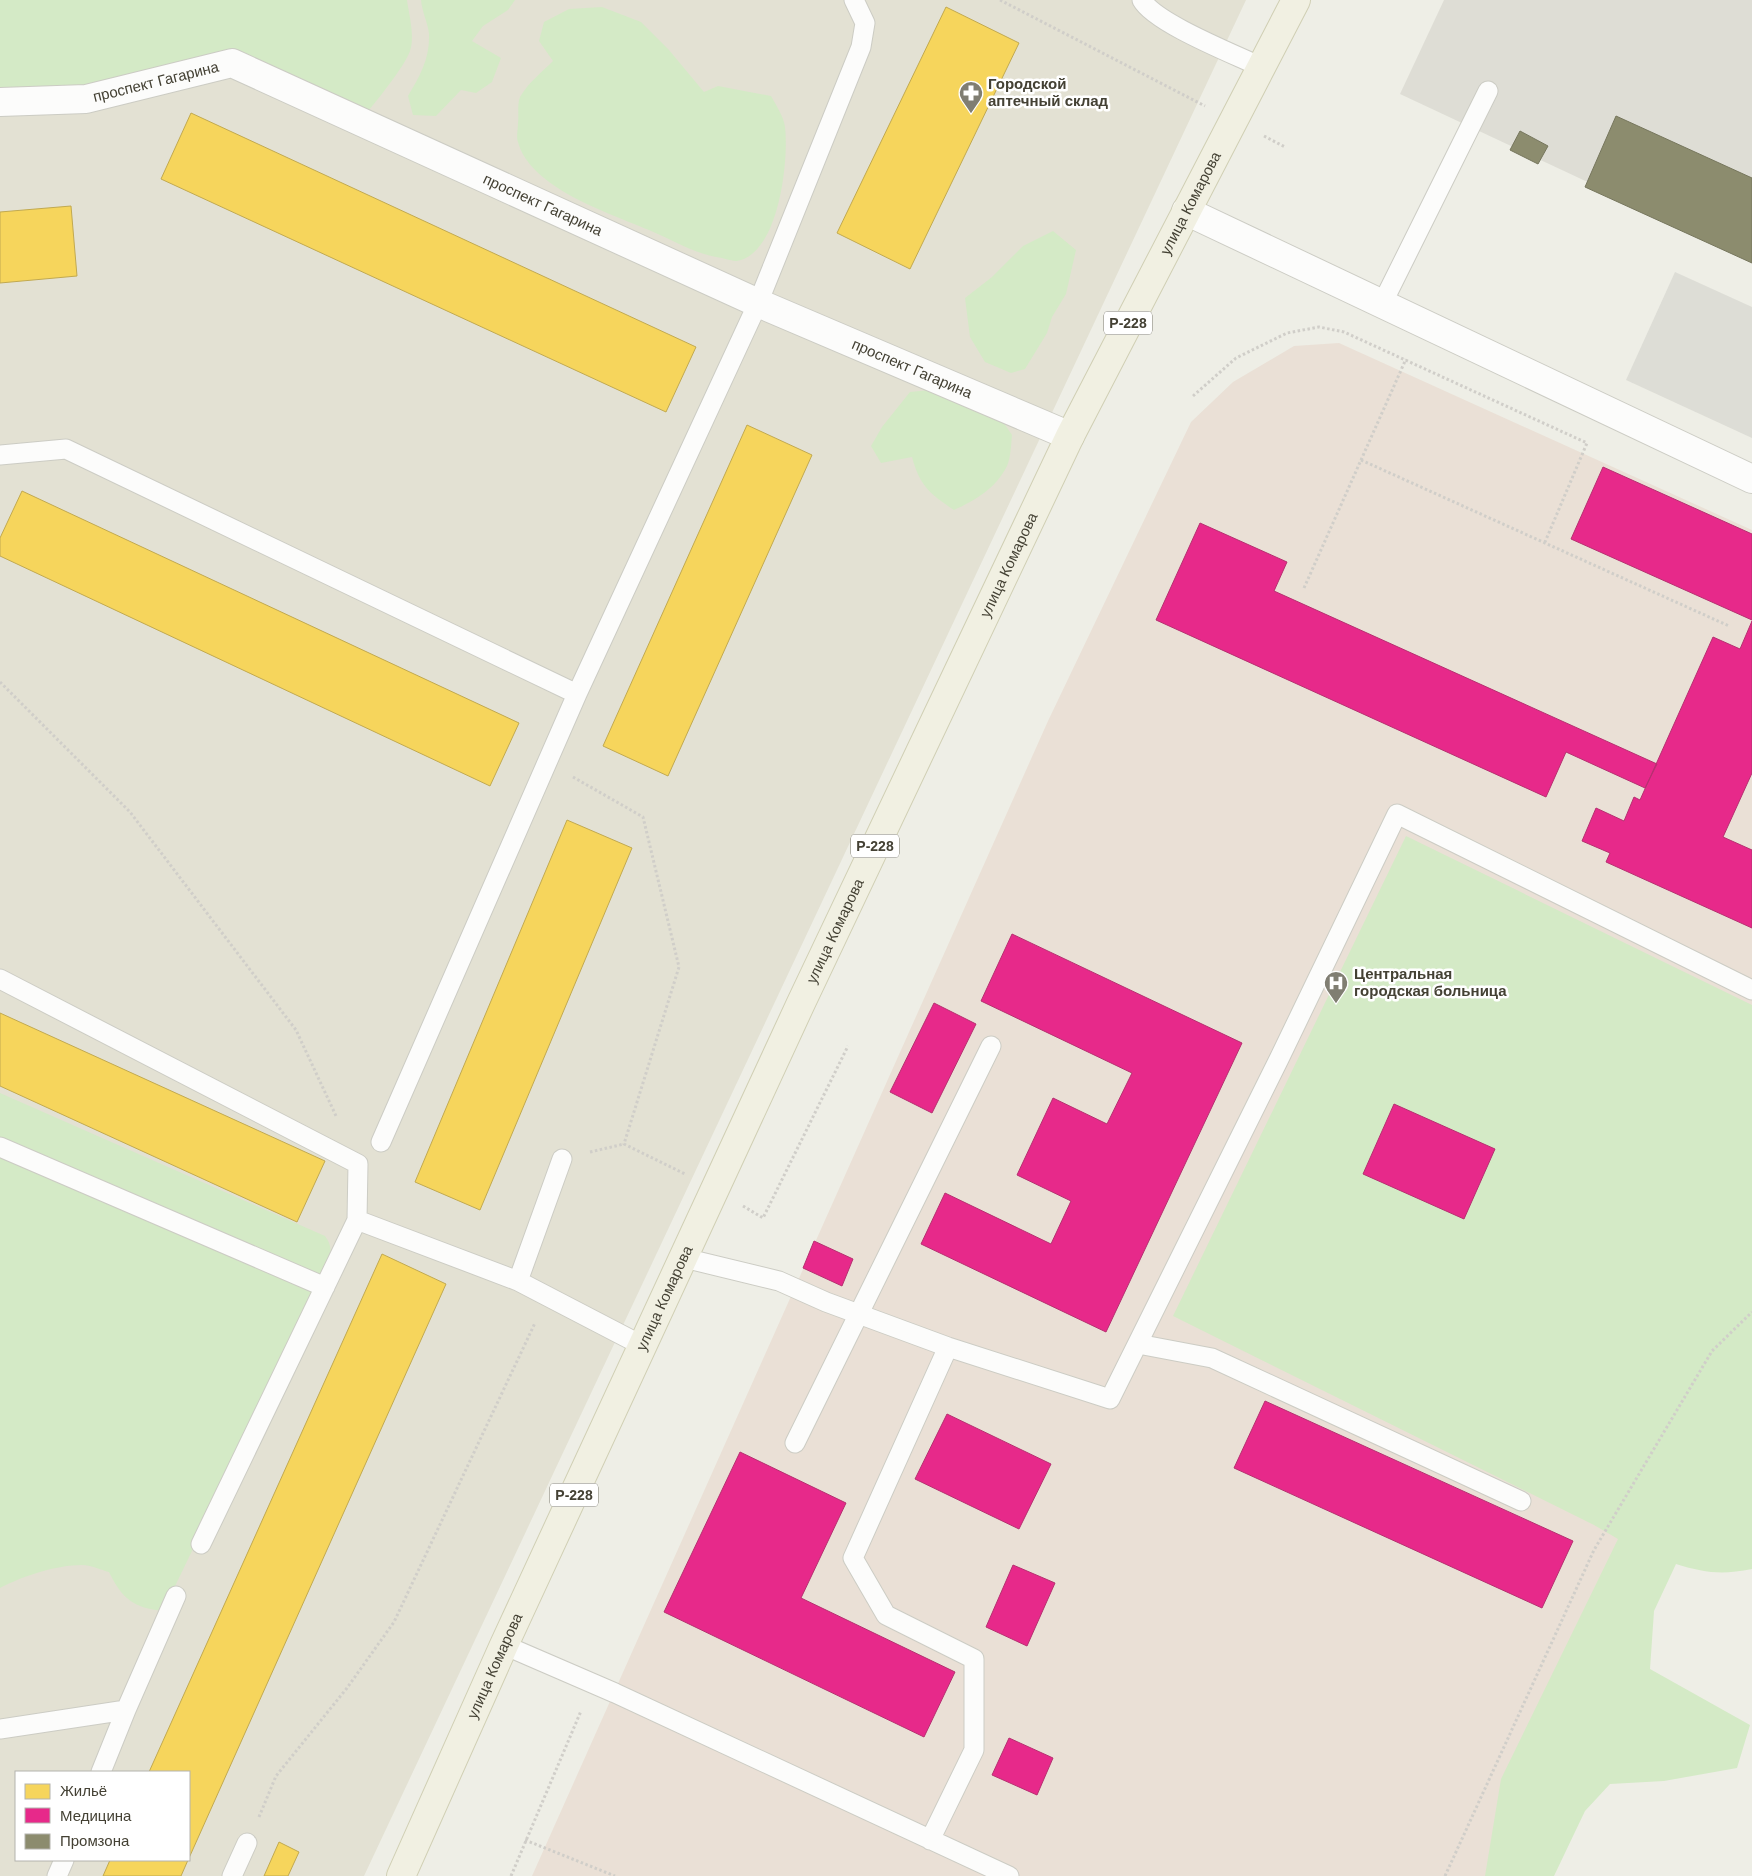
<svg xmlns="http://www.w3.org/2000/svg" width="1752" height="1876" viewBox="0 0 1752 1876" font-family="Arial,sans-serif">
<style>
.residential{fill:#e3e1d3;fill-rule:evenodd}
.industrial{fill:#deddd5}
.medical{fill:#eae0d6}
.green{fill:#d4eac6}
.parking{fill:#ddddd6}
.homes{fill:#f6d55c;stroke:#c1a950}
.health{fill:#e7298a;stroke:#b63070}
.industry{fill:#8c8c6e;stroke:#76765d}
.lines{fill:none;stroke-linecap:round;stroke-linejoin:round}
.lane-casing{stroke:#ccccc4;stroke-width:21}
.street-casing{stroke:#ccccc4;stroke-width:30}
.primary-casing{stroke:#d0cfb4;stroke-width:30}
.path{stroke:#d0cec9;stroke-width:3;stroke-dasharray:2.5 2.5;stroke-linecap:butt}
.lane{stroke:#fcfcfb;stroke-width:19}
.street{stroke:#fcfcfb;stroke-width:28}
.primary{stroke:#f1f0e2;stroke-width:28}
.labels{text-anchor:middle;stroke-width:5;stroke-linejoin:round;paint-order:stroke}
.shield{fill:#fff;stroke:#7c7a71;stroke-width:1}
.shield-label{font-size:14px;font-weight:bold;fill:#444134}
.street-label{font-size:15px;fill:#444134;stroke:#fff}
.poi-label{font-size:15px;font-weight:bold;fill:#444134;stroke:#fff;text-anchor:start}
</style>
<rect width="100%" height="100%" fill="#eeeee6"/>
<!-- residential -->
<path class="residential" d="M0,0H1246L364,1876H0ZM16,1772H189V1860H16Z"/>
<!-- industrial -->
<path class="industrial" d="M1444,0H1752V259L1400,94Z"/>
<!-- medical -->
<path class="medical" d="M1339,343L1752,530V1526L1698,1504L1540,1876H532L1048,721L1191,422L1233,382L1294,346Z"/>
<!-- green -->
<path class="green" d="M0,0H407C409,15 415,36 410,51C405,66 375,103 364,116L230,56L89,91L0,95Z
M421,0H515L508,10L483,26L472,41L501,58L492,82L476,93L461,90L436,116L413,115L408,96C420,76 430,58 429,34C428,23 422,12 421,0Z
M602,7L641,22L669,50L704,92L718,86L771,96C776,105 784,117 785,127C789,160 779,254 737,261C733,261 726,259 722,258C694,254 675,241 649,230C609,213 530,188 518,142C516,137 518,129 518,123C519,116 517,104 520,97C528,83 542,72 553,61L539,41L544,22L569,9Z
M1053,231L1076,250L1066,294L1052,317L1047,333L1025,369L1011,373L985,362L970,337L965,298L992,277L1023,246Z
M930,390L999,416L1012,435C1011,444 1011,457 1007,466C996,488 976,500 954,510C929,493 920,486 912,457L881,463L871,446L882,427L910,392Z
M1406,836L1752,1005V1569C1722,1575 1705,1573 1676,1564L1654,1611L1650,1669L1750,1725L1737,1768L1664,1781L1610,1784L1585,1811L1554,1876H1485L1501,1779L1618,1539L1594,1525L1173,1316Z
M0,1093L325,1236C337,1251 327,1265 317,1278L0,1141Z
M0,1155L318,1290L163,1611C134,1608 122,1599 109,1572C101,1570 91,1565 82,1565C56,1565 23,1576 0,1588Z"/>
<!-- parking -->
<path class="parking" d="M1675,272L1752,307V438L1626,380Z"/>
<!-- homes -->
<path class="homes" d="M946,7L1019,43L910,269L837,233Z
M191,113L696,347L666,412L161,179Z
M71,206L77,276L0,283V212Z
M747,425L812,455L668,776L603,746Z
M22,491L519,723L490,786L0,556V538Z
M567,820L632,848L480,1210L415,1182Z
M0,1013L325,1161L297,1222L0,1086Z
M382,1254L446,1284L189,1858V1772H149Z
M279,1842L299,1852L288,1876H264Z
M110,1860H188L181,1876H103Z"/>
<!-- health -->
<path class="health" d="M1603,467L1752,534V620L1571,539Z
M1200,523L1287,562L1274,591L1657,764L1645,788L1566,752L1546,797L1156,620Z
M1752,621V773L1723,837L1752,850V928L1606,862L1610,853L1582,841L1596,808L1624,821L1634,797L1640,800L1713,637L1740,649Z
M1012,934L1242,1043L1106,1332L921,1244L945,1193L1051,1244L1071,1201L1017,1175L1053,1098L1107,1124L1132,1073L981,1001Z
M934,1003L976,1024L932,1113L890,1092Z
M1394,1104L1495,1149L1464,1219L1363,1174Z
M814,1241L853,1259L842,1286L803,1268Z
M1265,1401L1573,1541L1542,1608L1234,1468Z
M947,1414L1051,1464L1019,1529L915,1479Z
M740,1452L846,1503L801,1598L955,1672L924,1737L664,1612Z
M1013,1565L1055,1583L1027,1646L986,1627Z
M1009,1738L1053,1758L1037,1795L992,1775Z"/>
<!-- industry -->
<path class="industry" d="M1616,116L1752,178V263L1585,187Z
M1520,131L1548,146L1538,164L1510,150Z"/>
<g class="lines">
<!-- lane casing -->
<g class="lane-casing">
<path id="lane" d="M1142,0C1155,23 1234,54 1261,67
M1382,304L1488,91
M0,455L66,449L577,694
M0,979L358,1164L357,1220L518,1281L643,1346
M381,1142L577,694L758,303L861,47L865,23L854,0
M0,1147L325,1287
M684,1258L779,1281L826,1302L948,1347L1110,1399L1279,1059L1397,814L1752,990
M518,1281L562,1159
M1138,1344L1212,1358L1521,1501
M795,1443L991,1046
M201,1544L357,1220
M504,1645L615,1693L1009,1876
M0,1729L126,1710L176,1596
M101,1772L126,1710
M930,1840L974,1750V1659L886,1615L853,1558L948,1347
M57,1876L64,1860
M232,1876L247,1843"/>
</g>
<!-- street casing -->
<g class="street-casing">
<g id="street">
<path id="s1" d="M0,102L86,99L232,63L758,303L1070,436"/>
<path d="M1186,211L1752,479"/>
</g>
</g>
<!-- primary casing -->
<g class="primary-casing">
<g id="primary">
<path id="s2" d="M401,1876L504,1645L801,1003L1070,436L1296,0"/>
</g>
</g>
<!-- path -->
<path class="path" d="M1000,0L1205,106
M1264,136L1285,147
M1193,396L1236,358L1287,333L1319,327L1344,332L1587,443L1545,542
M1361,460L1729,626
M1304,588L1406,359
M0,682L130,812L296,1030L337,1118
M573,777L643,817L679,967L624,1144L685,1174
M590,1152L624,1144
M743,1206L763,1218L848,1046
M259,1817L276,1776L347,1688L394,1622L535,1323
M525,1840L615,1876
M511,1876L581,1711
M1445,1876L1594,1550L1712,1351L1752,1312"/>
<!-- lane -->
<use href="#lane" class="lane"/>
<!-- street -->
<use href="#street" class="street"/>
<!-- primary -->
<use href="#primary" class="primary"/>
</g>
<!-- icons -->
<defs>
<g id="pharmacy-pin" transform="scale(1.25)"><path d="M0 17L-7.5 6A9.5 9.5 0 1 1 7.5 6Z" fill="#807e72" stroke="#fff"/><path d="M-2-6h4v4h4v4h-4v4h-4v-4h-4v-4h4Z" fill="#fff"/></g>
<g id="hospital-pin" transform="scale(1.25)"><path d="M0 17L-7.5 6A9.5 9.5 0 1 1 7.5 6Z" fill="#807e72" stroke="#fff"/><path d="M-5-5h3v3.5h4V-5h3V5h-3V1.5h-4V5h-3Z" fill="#fff"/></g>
</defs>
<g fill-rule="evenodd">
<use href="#pharmacy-pin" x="971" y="93"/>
<use href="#hospital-pin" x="1336" y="983"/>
</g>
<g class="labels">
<!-- shield labels -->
<g class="shield">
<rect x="1104" y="311.5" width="48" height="23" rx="4"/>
<rect x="851" y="834.5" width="48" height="23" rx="4"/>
<rect x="550" y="1483.5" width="48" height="23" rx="4"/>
</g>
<g class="shield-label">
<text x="1128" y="328">Р-228</text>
<text x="875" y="851">Р-228</text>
<text x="574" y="1500">Р-228</text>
</g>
<!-- street labels -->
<g class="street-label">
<text dy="5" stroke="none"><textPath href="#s1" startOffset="158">проспект Гагарина</textPath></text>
<text dy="5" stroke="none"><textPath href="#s1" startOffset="578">проспект Гагарина</textPath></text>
<text dy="5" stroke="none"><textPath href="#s2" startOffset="1850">улица Комарова</textPath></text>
<text dy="5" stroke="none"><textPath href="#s1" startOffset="982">проспект Гагарина</textPath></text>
<text dy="5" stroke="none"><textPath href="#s2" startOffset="1445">улица Комарова</textPath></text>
<text dy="5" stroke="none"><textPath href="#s2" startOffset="1040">улица Комарова</textPath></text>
<text dy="5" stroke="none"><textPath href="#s2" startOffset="635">улица Комарова</textPath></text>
<text dy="5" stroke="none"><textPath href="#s2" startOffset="230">улица Комарова</textPath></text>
</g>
<!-- poi labels -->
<g class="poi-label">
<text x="988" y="89">Городской<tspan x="988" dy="17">аптечный склад</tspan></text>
<text x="1354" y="979">Центральная<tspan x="1354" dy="17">городская больница</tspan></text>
</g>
</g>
<!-- legend -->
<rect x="15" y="1771" width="175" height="90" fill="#ffffff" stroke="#b4b3ae"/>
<rect x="25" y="1784" width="25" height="15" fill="#f6d55c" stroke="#b4b3ae"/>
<text x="60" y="1796" font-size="15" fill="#444134">Жильё</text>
<rect x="25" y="1808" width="25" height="15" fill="#e7298a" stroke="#b4b3ae"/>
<text x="60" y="1821" font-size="15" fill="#444134">Медицина</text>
<rect x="25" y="1834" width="25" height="15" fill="#8c8c6e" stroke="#b4b3ae"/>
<text x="60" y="1846" font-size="15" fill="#444134">Промзона</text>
</svg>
